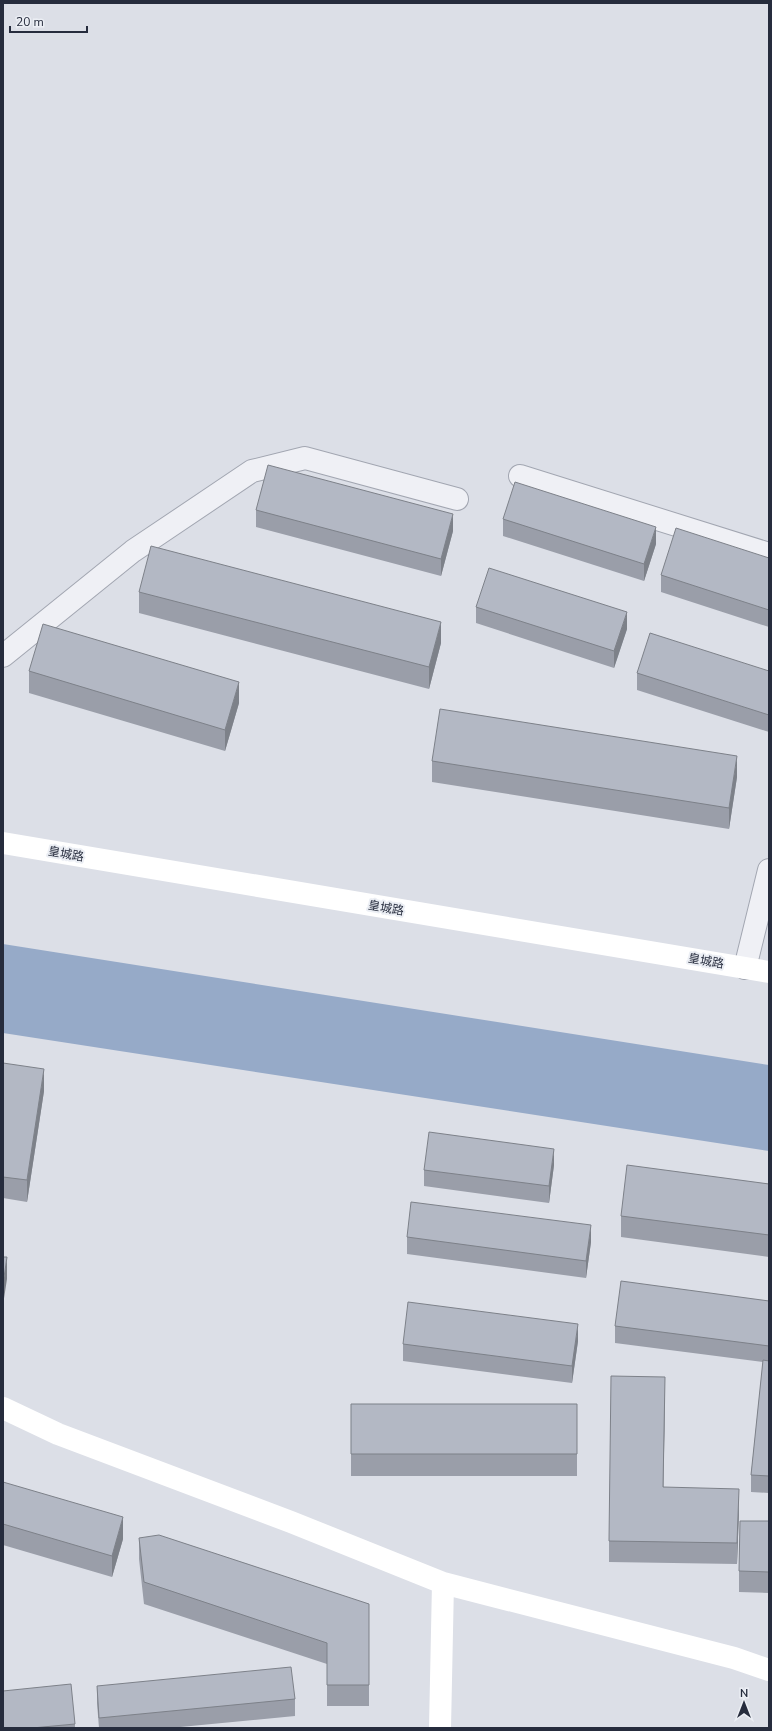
<svg xmlns="http://www.w3.org/2000/svg" width="772" height="1731" viewBox="0 0 772 1731" font-family="'Nunito Sans','Noto Sans SC',sans-serif">
<style>
.water{fill:#96aac8}
.lines{fill:none;stroke-linecap:round;stroke-linejoin:round}
.minor-casing{stroke:#a2a6b1;stroke-width:24}
.minor{stroke:#eff0f5;stroke-width:22}
.secondary{stroke:#fff;stroke-width:22}
.wall{fill:#9a9ea9}
.shaded-wall{fill:#7d8189}
.building{fill:#b3b8c4;stroke:#7d8189}
.labels{text-anchor:middle;stroke-width:4;stroke-linejoin:round;paint-order:stroke}
.street-label{font-size:12px;fill:#262c3d;stroke:#ebeef4}
</style>
<rect width="100%" height="100%" fill="#dcdfe7"/>
<!-- water -->
<path class="water" d="M3,944L769,1065V1151L3,1033Z"/>
<g class="lines">
<!-- minor casing -->
<g class="minor-casing">
<path id="minor" d="M520,476L769,554
M3,656L133,551L252,471L305,458L457,499
M745,968L769,870"/>
</g>
<!-- minor -->
<use href="#minor" class="minor"/>
<!-- secondary -->
<path class="secondary" d="M3,843L769,972
M3,1408L58,1434L291,1522L443,1583L734,1658L769,1670
M440,1728L443,1583"/>
</g>
<!-- wall -->
<path class="wall" d="M256,510L453,531L441,576L256,527Z
M503,519L656,544L644,581L503,536Z
M769,558V627L661,592V575Z
M139,592L441,643L429,689L139,613Z
M476,607L627,629L614,668L476,623Z
M29,671L239,703L225,751L29,693Z
M769,671V732L637,690V673Z
M432,761L737,777L729,829L432,782Z
M3,1063L44,1091L27,1202L3,1198Z
M554,1165L549,1203L424,1186V1170Z
M769,1184V1257L621,1237V1216Z
M407,1237L591,1242L586,1278L407,1254Z
M769,1301V1493L751,1492V1475L763,1362L615,1343V1326Z
M578,1341L572,1383L403,1361V1344Z
M665,1398L663,1487L739,1510L737,1564L609,1562V1541Z
M351,1404H577V1476H351Z
M3,1482L123,1539L112,1577L3,1545Z
M769,1521V1593L739,1592V1571Z
M139,1538L369,1604V1706H327V1664L144,1604L139,1559Z
M97,1686L295,1699V1716L170,1728H99L97,1703Z
M75,1724V1728H3Z"/>
<!-- shaded-wall -->
<path class="shaded-wall" d="M453,514V531L441,576V559Z
M656,527V544L644,581V564Z
M627,612V629L614,668V651Z
M441,622V643L429,689V667Z
M239,682V703L225,751V730Z
M737,756V777L729,829V808Z
M44,1069V1091L27,1202V1180Z
M554,1149V1165L549,1203V1186Z
M591,1225V1242L586,1278V1261Z
M7,1257V1279L3,1305V1284Z
M578,1324V1341L572,1383V1366Z
M665,1377V1398L663,1509V1487Z
M739,1489V1510L737,1564V1543Z
M123,1517V1539L112,1577V1556Z"/>
<!-- building -->
<path class="building" d="M268,465L453,514L441,559L256,510Z
M515,482L656,527L644,564L503,519Z
M676,528L769,558V610L661,575Z
M151,546L441,622L429,667L139,592Z
M489,568L627,612L614,651L476,607Z
M43,624L239,682L225,730L29,671Z
M650,633L769,671V715L637,673Z
M440,709L737,756L729,808L432,761Z
M3,1063L44,1069L27,1180L3,1177Z
M429,1132L554,1149L549,1186L424,1170Z
M627,1165L769,1184V1235L621,1216Z
M411,1202L591,1225L586,1261L407,1237Z
M3,1257H7L3,1284Z
M621,1281L769,1301V1346L615,1326Z
M408,1302L578,1324L572,1366L403,1344Z
M763,1360L769,1361V1476L751,1475Z
M611,1376L665,1377L663,1487L739,1489L737,1543L609,1541Z
M351,1404H577V1454H351Z
M3,1482L123,1517L112,1556L3,1524Z
M740,1521H769V1572L739,1571Z
M159,1535L369,1604V1685H327V1643L144,1582L139,1538Z
M291,1667L295,1699L99,1718L97,1686Z
M71,1684L75,1724L32,1728H3V1691Z"/>
<g class="labels">
<!-- street labels -->
<g class="street-label">
<text transform="translate(66 854) rotate(10)" y="4">皇城路</text>
<text transform="translate(386 908) rotate(10)" y="4">皇城路</text>
<text transform="translate(706 961) rotate(10)" y="4">皇城路</text>
</g>
</g>
<!-- border -->
<rect width="772" height="1731" fill="none" stroke="#262c3d" stroke-width="8"/>
<!-- north arrow -->
<g transform="translate(744 1703)" stroke="#ebeef4" stroke-width="3" paint-order="stroke">
<path d="M0-3L7 15L0 10L-7 15Z" fill="#262c3d"/>
<text y="-6" font-size="11" font-weight="bold" text-anchor="middle" fill="#262c3d">N</text>
</g>
<!-- scale -->
<path d="M10 26v6h77v-6" fill="none" stroke="#262c3d" stroke-width="2"/>
<text x="16" y="26" font-size="12" fill="#262c3d" stroke="#ebeef4" stroke-width="3" paint-order="stroke">20 m</text>
</svg>
